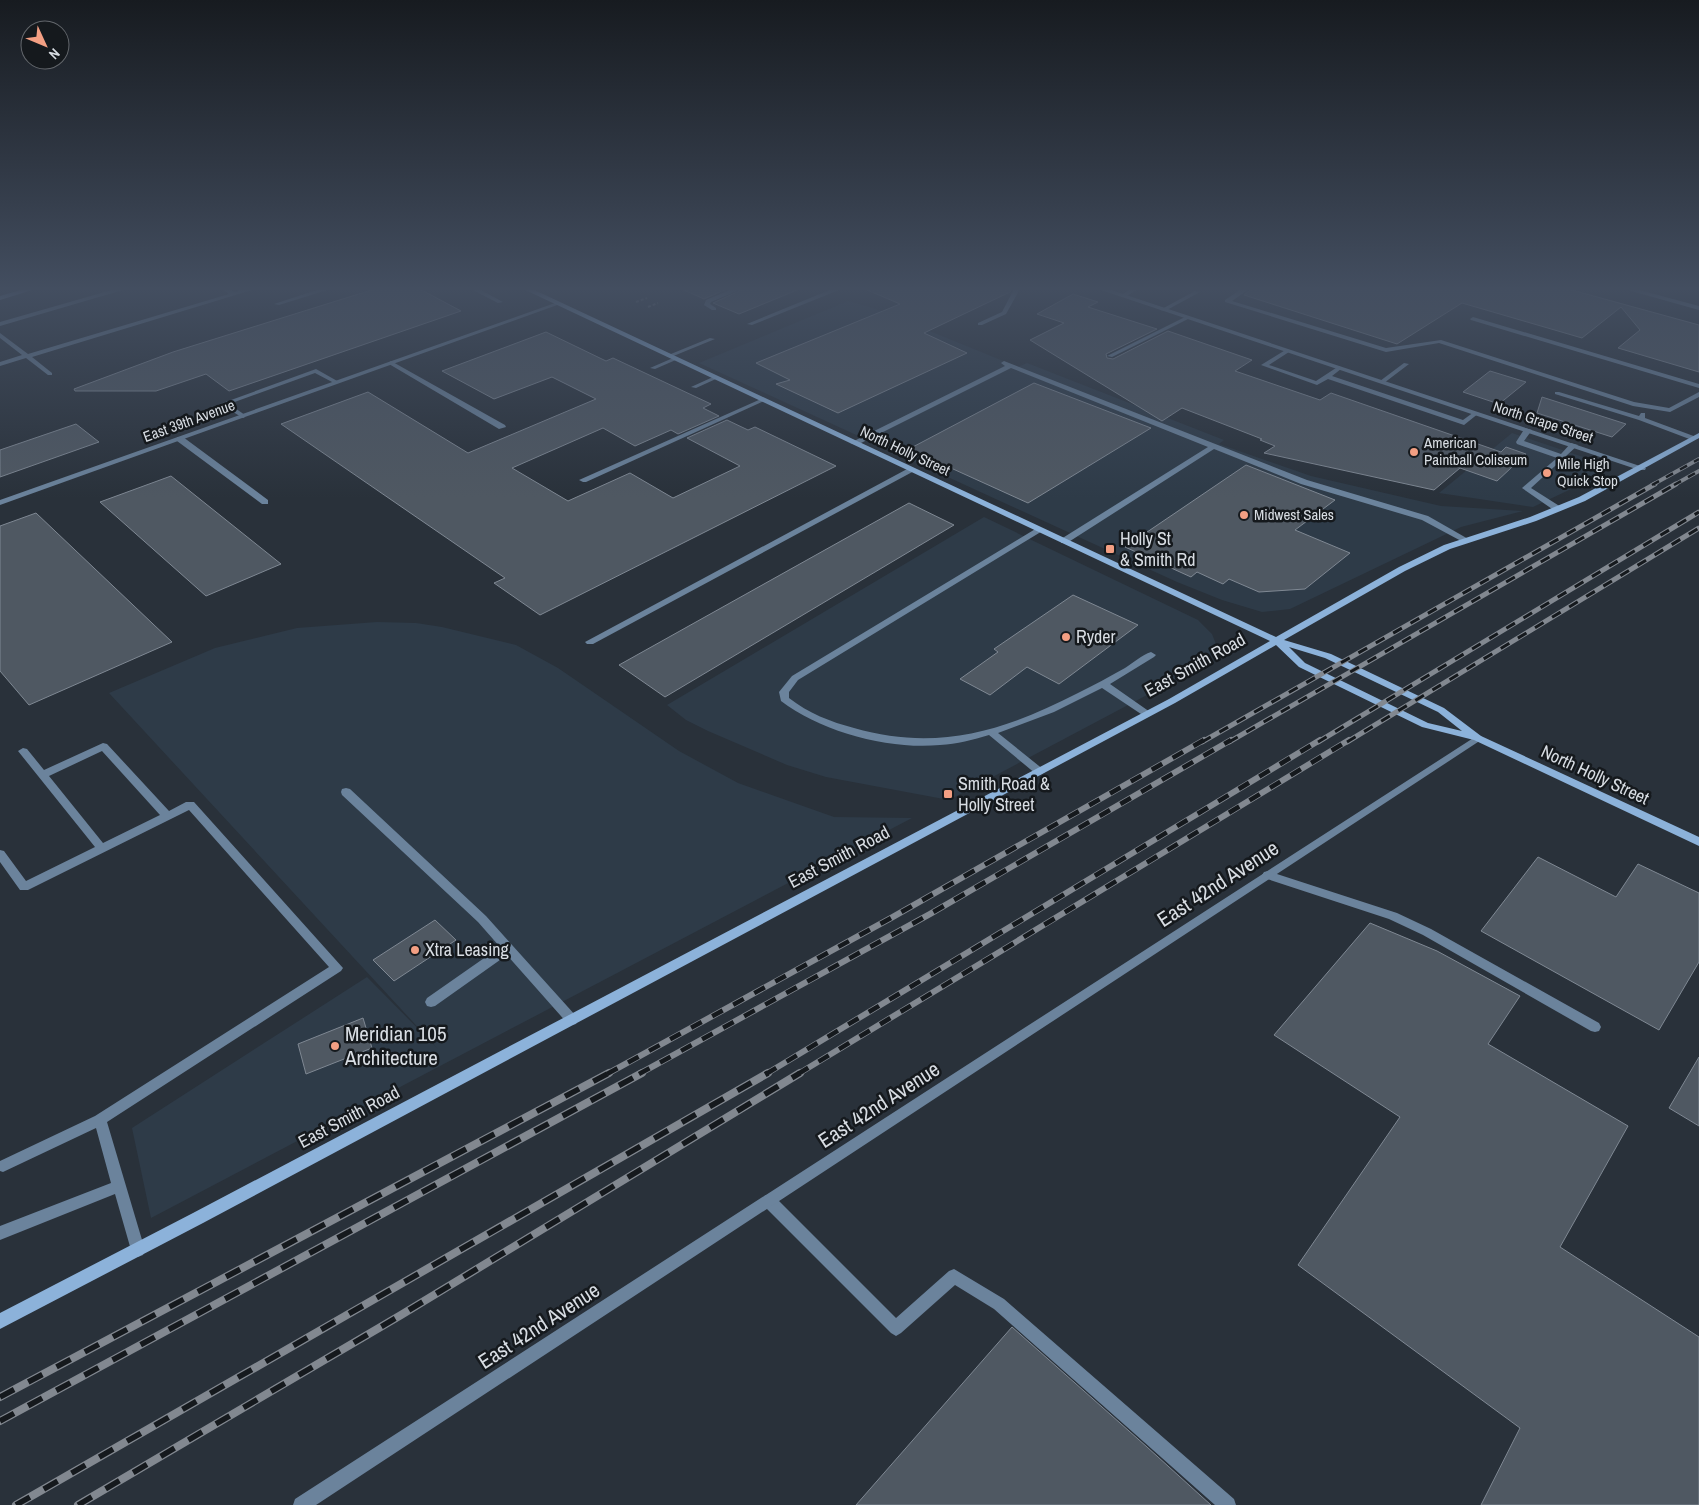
<svg xmlns="http://www.w3.org/2000/svg" width="1699" height="1505" viewBox="0 0 1699 1505" font-family="'Archivo Narrow',sans-serif">
<style>
.built{fill:#2e3b48}
.building{fill:#4f5862;stroke:#7f8893}
.lines{fill:none;stroke-linecap:round;stroke-linejoin:round}
.path{stroke:#70777f;stroke-width:2;stroke-dasharray:3 2;stroke-linecap:butt}
.lane{fill:#6b839c;fill-rule:evenodd}
.street{fill:#6b839c;fill-rule:evenodd}
.secondary{fill:#8cb2da;fill-rule:evenodd}
.rail-far3-casing{stroke:#828890;stroke-width:4}
.rail-far2-casing{stroke:#828890;stroke-width:5}
.rail-far1-casing{stroke:#828890;stroke-width:6}
.rail-casing{stroke:#828890;stroke-width:8}
.rail-far3{stroke:#15191d;stroke-width:2.5;stroke-dasharray:8;stroke-linecap:butt}
.rail-far2{stroke:#15191d;stroke-width:3;stroke-dasharray:10;stroke-linecap:butt}
.rail-far1{stroke:#15191d;stroke-width:4.5;stroke-dasharray:12;stroke-linecap:butt}
.rail{stroke:#15191d;stroke-width:5.5;stroke-dasharray:16;stroke-linecap:butt}
.poi-dot{fill:#f39f83;stroke:#15191d;stroke-width:2}
.labels{text-anchor:middle;stroke-width:5;stroke-linejoin:round;paint-order:stroke}
.far-street-label{font-size:15px;fill:#d8dde3;stroke:#15191d}
.far-poi-label{font-size:15px;fill:#d8dde3;stroke:#15191d;text-anchor:start}
.poi-label{font-size:18px;fill:#d8dde3;stroke:#15191d;text-anchor:start}
.street-label{font-size:18px;fill:#d8dde3;stroke:#15191d}
.near-street-label{font-size:21px;fill:#d8dde3;stroke:#15191d}
.near-poi-label{font-size:21px;fill:#d8dde3;stroke:#15191d;text-anchor:start}
</style>
<rect width="100%" height="100%" fill="#29313a"/>
<!-- built -->
<path class="built" d="M848,301L873,308L1018,367L1027,363L1224,440L1219,444L1311,476L1441,506L1523,511L1461,527L1290,609L1262,612L1222,600L1177,582L699,363Z
M1512,433L1592,460L1605,471L1603,474L1533,507L1439,493Z
M984,517L1198,620L1212,634L1216,644L1215,650L1193,668L1162,687L949,800L826,777L787,765L708,731L686,720L667,705Z
M377,622L416,623L442,627L516,645L558,668L679,751L738,783L834,817L912,818L151,1218L132,1128L367,977L438,1049L109,693L215,648L297,628Z"/>
<!-- building -->
<path class="building" d="M381,287H416L461,311L229,391L206,374L156,391H75L74,389L173,352Z
M677,287H731L704,299Z
M748,287H802V288L739,314L713,303Z
M860,287H1013L1010,292L924,333L967,353L838,413L776,384L790,380L756,363L900,304Z
M1254,287H1561L1699,325V372L1618,348L1640,330L1621,307L1582,338L1462,303L1397,344L1244,295Z
M1073,294L1098,302L1088,307L1157,329L1106,354L1107,358L1113,359L1168,331L1252,360L1235,371L1320,400L1331,393L1501,452L1506,447L1526,454L1497,481L1460,468L1434,490L1264,453L1275,446L1260,440L1262,439L1182,408L1162,421L1030,340L1064,323L1037,314Z
M546,332L606,361L613,358L711,404L703,408L719,416L678,434L671,430L635,446L603,428L512,468L568,501L630,473L673,498L740,466L687,438L727,420L748,430L755,427L836,466L540,615L494,583L505,578L281,424L368,392L468,453L596,399L552,377L494,399L442,371Z
M1490,371L1526,382L1499,404L1463,392Z
M1034,383L1151,428L1028,503L909,449Z
M1542,397L1626,424L1612,437L1537,413Z
M76,424L99,442L0,477V450Z
M1246,465L1335,500L1295,530L1350,553L1305,589L1259,592L1229,579L1223,584L1197,572L1191,577L1125,547Z
M171,476L281,564L206,596L100,502Z
M909,503L954,525L665,697L619,665Z
M36,513L172,642L29,705L0,671V526Z
M1073,595L1138,625L1059,684L1027,667L990,695L960,679L998,652L994,649Z
M1538,857L1616,897L1638,864L1699,893V962L1659,1030L1481,931Z
M435,920L456,940L394,981L373,960Z
M1370,923L1437,951L1520,996L1488,1044L1628,1126L1560,1247L1699,1337V1505H1481L1520,1428L1298,1265L1400,1117L1274,1035Z
M363,1018L372,1048L306,1074L298,1044Z
M1699,1057V1126L1669,1108Z
M1012,1327L1147,1447L1211,1505H856Z"/>
<g class="lines">
<!-- path -->
<path class="path" d="M636,302L647,298
M648,307L658,303"/>
<!-- lane -->
<path class="lane" d="M122,287H133L0,326V322Z
M219,287H227L234,292L251,287H262L32,357L52,373V375H48L26,358L0,366V362L22,355L0,338V333L28,354L229,294Z
M326,287H337L279,305L274,304Z
M467,287H475L503,302L498,303Z
M737,287H746L711,302L710,304L716,308V310H712L704,305L706,300Z
M837,287L844,288L752,325L747,324Z
M1015,287H1021L1006,314L982,325H978V323L1002,312Z
M1133,287H1141L1127,296H1123V294Z
M1244,287H1252L1232,301L1386,348L1441,340L1634,402L1669,408L1699,392V397L1670,412L1633,406L1439,343L1386,352L1225,302V300Z
M1617,287H1628L1699,306V310Z
M1195,291L1200,292L1165,311L1160,310Z
M1185,317L1190,318L1112,357L1107,356Z
M1473,317L1699,384V388L1471,320L1470,319Z
M710,338L715,339L671,357L666,356Z
M1287,349L1289,350V352L1269,365L1316,381L1339,366L1342,368L1341,369L1332,376L1463,420L1474,412L1479,413L1464,425L1328,379L1317,385L1261,365Z
M673,358L678,359L655,369L650,368Z
M391,361L505,425L506,427L499,429L389,364L388,363Z
M1004,361L1307,480L1428,516L1470,540L1469,542H1463L1422,520L1301,484L1214,449L1067,543H1061V539L1208,447L1011,368L857,445L850,443L1005,366L1001,363Z
M1404,363L1409,364L1384,383H1380V381Z
M316,369L339,382L334,383L315,373L229,404L245,415V417L243,418L220,404Z
M713,377L718,378L696,388L691,387Z
M1555,392H1559L1639,416L1641,413H1645V418L1699,438L1692,440L1639,420L1555,394Z
M761,399L766,400L586,482H583L579,480Z
M1525,428L1532,430L1524,441L1561,454L1571,443L1578,445L1531,488L1561,507V511H1555L1522,488L1557,458L1517,444L1516,442Z
M177,437H183L268,500V504H262L177,441Z
M909,468H912L916,470L593,644H587L585,642Z
M1037,528H1040L1044,530L798,680L789,692V698C808,713 831,722 854,728C937,752 1004,731 1078,693C1094,685 1109,677 1125,668C1133,663 1142,655 1151,652L1156,655L1154,657L1110,684L1150,712L1152,714L1150,716H1144L1102,688L1054,712L998,733L1044,770L1045,772L1040,775L1036,774L989,735C973,740 957,744 940,745C890,750 821,732 781,701L779,692L792,676Z
M103,743L107,744L169,811L186,802H194L343,968L341,971L107,1122L145,1250L143,1255L138,1257L133,1255L131,1250L115,1194L0,1240V1226L111,1183L96,1128L3,1172L0,1171V1161L95,1116L329,967L189,810L28,890H20L0,862V850L4,851L26,881L95,847L18,751L23,748L27,749L44,770ZM102,751L160,815L103,843L49,776Z
M346,788L350,789L486,916L576,1016L578,1020L576,1024L572,1025L568,1024L507,955L435,1006L431,1007L427,1006L425,1002L427,998L500,947L478,922L342,795L341,792L342,789Z
M1268,871L1397,913L1431,929L1599,1023L1601,1027L1599,1031L1595,1032L1591,1031L1423,935L1389,919L1264,878L1262,875L1264,872Z
M769,1194L774,1196L896,1318L949,1271L954,1269L1004,1299L1234,1499L1236,1505H1215L994,1309L955,1285L901,1333L896,1336L891,1333L764,1206L762,1201L764,1196Z"/>
<!-- street -->
<path class="street" d="M1092,287H1102L1646,468L1645,470H1639Z
M1691,287H1699V291L1692,288Z
M555,303L560,304L0,505V500Z
M1478,735L1481,736L1483,738L1481,740L316,1505H293L295,1499Z"/>
<!-- secondary -->
<path class="secondary" d="M31,287H42L0,300V296Z
M519,287H528L1276,637L1399,567L1444,545L1530,517L1579,497L1699,433V438L1585,501L1536,521L1450,549L1405,571L1284,640L1331,654L1444,708L1481,736L1699,837V846L1474,740L1422,727L1299,667L1276,645L1175,703L203,1223L0,1329V1313L193,1213L1169,699L1270,641ZM1289,647L1325,658L1438,712L1462,731L1428,723L1305,663Z"/>
<!-- rail-far3 casing -->
<g class="rail-far3-casing">
<path id="rail-far3" d="M1652,485L1699,459
M1674,485L1699,471"/>
</g>
<!-- rail-far2 casing -->
<g class="rail-far2-casing">
<path id="rail-far2" d="M1202,742L1655,484
M1229,742L1676,484
M1318,742L1699,512
M1347,742L1699,528"/>
</g>
<!-- rail-far1 casing -->
<g class="rail-far1-casing">
<path id="rail-far1" d="M607,1074L891,918L1204,740
M639,1074L930,914L1231,740
M766,1074L1320,740
M798,1074L1349,740"/>
</g>
<!-- rail casing -->
<g class="rail-casing">
<path id="rail" d="M0,1397L609,1073
M0,1421L642,1073
M16,1505L768,1073
M78,1505L401,1315L800,1073"/>
</g>
<!-- rail-far3 -->
<use href="#rail-far3" class="rail-far3"/>
<!-- rail-far2 -->
<use href="#rail-far2" class="rail-far2"/>
<!-- rail-far1 -->
<use href="#rail-far1" class="rail-far1"/>
<!-- rail -->
<use href="#rail" class="rail"/>
</g>
<!-- sky -->
<linearGradient id="sky" x2="0" y2="1"><stop stop-color="#171b20"/><stop offset="0.58" stop-color="#434e60"/><stop offset="1" stop-color="#434e60" stop-opacity="0"/></linearGradient>
<rect width="1699" height="498" fill="url(#sky)"/>
<!-- markers -->
<g class="poi-dot">
<circle cx="1414" cy="452" r="5"/>
<circle cx="1547" cy="473" r="5"/>
<circle cx="1244" cy="515" r="5"/>
<rect x="1105" y="544" width="10" height="10" rx="2.5"/>
<circle cx="1066" cy="637" r="5"/>
<rect x="943" y="789" width="10" height="10" rx="2.5"/>
<circle cx="415" cy="950" r="5"/>
<circle cx="335" cy="1046" r="5"/>
</g>
<g class="labels">
<!-- far-street labels -->
<g class="far-street-label">
<text transform="translate(189 421) rotate(-20)" y="5">East 39th Avenue</text>
<text transform="translate(1543 422) rotate(18)" y="5">North Grape Street</text>
<text transform="translate(905 451) rotate(25)" y="5">North Holly Street</text>
</g>
<!-- far-poi labels -->
<g class="far-poi-label">
<text x="1424" y="448">American<tspan x="1424" dy="17">Paintball Coliseum</tspan></text>
<text x="1557" y="469">Mile High<tspan x="1557" dy="17">Quick Stop</tspan></text>
<text x="1254" y="520">Midwest Sales</text>
</g>
<!-- poi labels -->
<g class="poi-label">
<text x="1120" y="545">Holly St<tspan x="1120" dy="21">&amp; Smith Rd</tspan></text>
<text x="1076" y="643">Ryder</text>
<text x="958" y="790">Smith Road &amp;<tspan x="958" dy="21">Holly Street</tspan></text>
<text x="425" y="956">Xtra Leasing</text>
</g>
<!-- street labels -->
<g class="street-label">
<text transform="translate(1195 665) rotate(-29)" y="6">East Smith Road</text>
<text transform="translate(1595 775) rotate(25)" y="6">North Holly Street</text>
<text transform="translate(839 857) rotate(-28)" y="6">East Smith Road</text>
<text transform="translate(349 1117) rotate(-28)" y="6">East Smith Road</text>
</g>
<!-- near-street labels -->
<g class="near-street-label">
<text transform="translate(1218 884) rotate(-33)" y="7">East 42nd Avenue</text>
<text transform="translate(879 1105) rotate(-33)" y="7">East 42nd Avenue</text>
<text transform="translate(539 1326) rotate(-33)" y="7">East 42nd Avenue</text>
</g>
<!-- near-poi labels -->
<g class="near-poi-label">
<text x="345" y="1041">Meridian 105<tspan x="345" dy="24">Architecture</tspan></text>
</g>
</g>
<!-- north arrow -->
<g transform="translate(45 45) rotate(134)"><circle r="24" fill="#15191d" stroke="#63676c"/>
<path d="M0-4L9 19L0 12L-9 19Z" fill="#f39f83"/>
<text y="-8" font-size="14" font-weight="bold" text-anchor="middle" fill="#d8dde3">N</text>
</g>
</svg>
